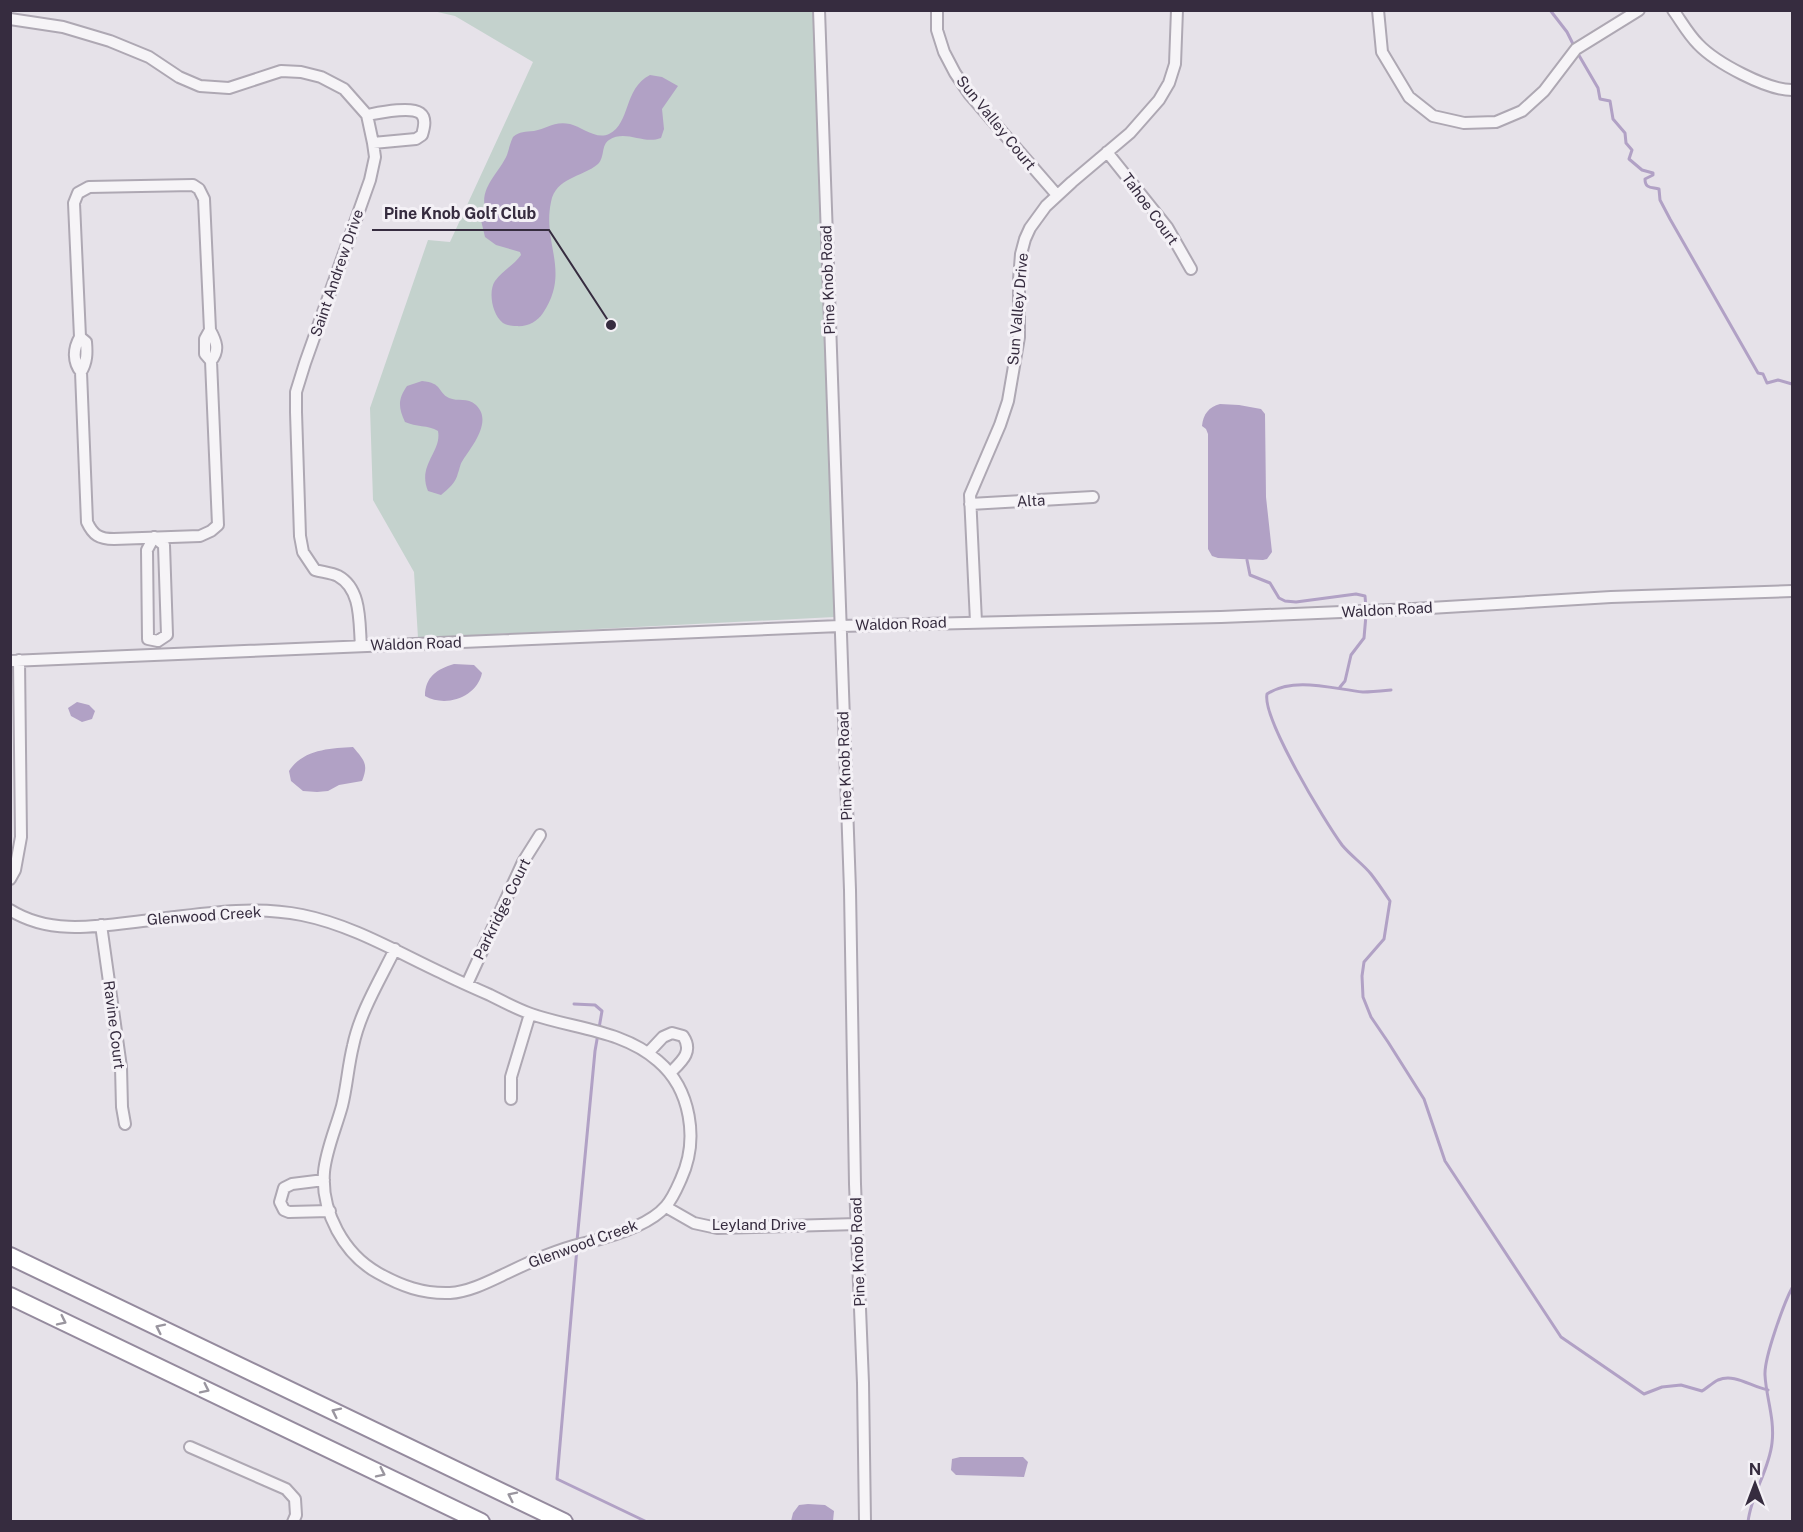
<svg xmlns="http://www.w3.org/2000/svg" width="1803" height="1532" viewBox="0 0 1803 1532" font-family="'Public Sans',sans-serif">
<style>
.green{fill:#c4d2cd}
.water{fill:#b1a1c5}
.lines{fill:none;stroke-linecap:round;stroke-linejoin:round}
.stream{stroke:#b1a1c5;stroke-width:3}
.minor-casing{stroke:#aea8b3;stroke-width:14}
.highway-casing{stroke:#958b9e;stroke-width:20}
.minor{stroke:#f6f4f7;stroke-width:10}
.highway{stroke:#fff;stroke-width:16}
.oneway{stroke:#9a969f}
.labels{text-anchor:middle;stroke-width:6;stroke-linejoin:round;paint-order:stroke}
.street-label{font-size:15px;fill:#362c3f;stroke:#f4f1f6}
.leader{fill:none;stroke:#362c3f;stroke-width:2}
.callout-dot{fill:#362c3f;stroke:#f4f1f6;stroke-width:2}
.callout-label{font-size:16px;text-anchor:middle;font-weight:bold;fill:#362c3f;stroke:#f4f1f6;stroke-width:6;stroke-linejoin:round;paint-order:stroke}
</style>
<rect width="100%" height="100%" fill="#e6e2e9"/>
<!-- green -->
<path class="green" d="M433,11H814L834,617L418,638L414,572L373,500L370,408L428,240L450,242L533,62L455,16Z"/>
<!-- water -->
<path class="water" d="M650,75L662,77L678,86L662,109L664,129L661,138C643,145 626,129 609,140C601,145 605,157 598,164C581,178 556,177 551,202C542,244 571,271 543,313C537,322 527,327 516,326C512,326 506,325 503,323C492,315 488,291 495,281C502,271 514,265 521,255L520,252L496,245L485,237L480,216L485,208C480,187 499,173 507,155C509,149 510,143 513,137C520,131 525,132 534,131C547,129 553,121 570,124C582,127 596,140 609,134C631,123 623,89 650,75Z
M422,381C443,383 437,392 449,398C458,402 467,397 476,405C493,421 472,446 463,460C460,464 460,468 458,473C456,483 448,489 441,495L428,491C417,465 442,452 438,431C428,425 416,427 405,422C398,407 398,399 407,386Z
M1220,404L1239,405L1261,409L1265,414L1266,497L1272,552L1267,559L1263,560L1218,558L1212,556L1208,549V434L1206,429L1202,426C1203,414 1209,407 1220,404Z
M454,664L474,665L482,673C477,697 446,708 425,696C425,677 437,669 454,664Z
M77,702L89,705L95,711L92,719L82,722L71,716L68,708Z
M353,747C364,760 369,764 362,781L339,785L328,791L317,792L303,791L291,781L289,771C302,750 330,748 353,747Z
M960,1457H1023L1028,1462L1024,1477L956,1475L951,1470L952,1459Z
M808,1504L825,1505L834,1511L833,1521H791L793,1513L799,1505Z"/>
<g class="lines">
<!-- stream -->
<path class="stream" d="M1550,10L1567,32L1574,46
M1577,52L1598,88L1600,99L1610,101L1613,119L1625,133L1626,143L1632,150L1629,159L1642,170L1653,173V175L1645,179C1645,189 1652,187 1659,189L1660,200L1670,219L1758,373L1763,374L1767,383L1778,380L1792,384
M1247,560L1250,575L1270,583L1279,598L1285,601L1296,602L1356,594L1365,596L1366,608
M1340,687L1345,681L1351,655L1364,638L1366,615
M1391,690C1381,691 1372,692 1363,692C1333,689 1294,676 1267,694C1262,718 1325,822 1342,845C1351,856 1363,864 1371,874C1378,883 1384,892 1390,901L1384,939L1364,962L1362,976L1363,997L1371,1017L1388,1042L1424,1099L1445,1161L1561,1337L1644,1394L1662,1387L1681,1385L1702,1391C1707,1388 1712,1383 1718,1380C1735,1373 1751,1387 1768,1390
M574,1004L595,1005L602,1011L595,1051L577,1241
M577,1248L557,1479L647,1522
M1748,1522C1751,1494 1769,1471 1772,1443C1775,1419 1766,1397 1765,1375C1764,1358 1784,1303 1792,1288"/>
<!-- minor casing -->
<g class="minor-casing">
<path id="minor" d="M819,10L850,890L855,1184L863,1383L865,1522
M937,10V30L944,52L955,73L970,95L1057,195
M1378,10L1382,52L1409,97L1433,116L1464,123L1496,122L1522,111L1544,91L1576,49L1639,10
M1673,10C1681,21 1688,34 1698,44C1716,63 1767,90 1792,90
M10,19L63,27L110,41L149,57L179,77L200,86L229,88L281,71L301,72L321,77L344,89L367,115L373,143L375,157L370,180L305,363L296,392V412L300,536L303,552L315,570C322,572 332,573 338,576C362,589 359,623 361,646
M367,115C378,113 410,106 420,113C427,118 424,128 422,135L416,139L373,143
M1107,152L1167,227L1191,269
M80,337L86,342C87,353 87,362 81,372C73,362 73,349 80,337L74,203L78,193L89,187L193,185L199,189L204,199L210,330
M81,372L87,522C93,535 99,539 114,539L200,536L211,531L218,525L211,361C220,350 216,341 210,330L205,339V354L211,361
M970,504L1093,497
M154,537L164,545L167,635L158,641L148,639L147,550Z
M976,622L970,495L1000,425L1008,401L1019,337V280L1021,254L1025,239L1030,228L1046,206L1072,182L1130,133L1159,100L1169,83L1175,64L1177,10
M10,661L840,626L1221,617L1413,609L1611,597L1792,591
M10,879L15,870L21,837L19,660
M10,910C53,937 104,925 151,920C201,914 252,905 302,915C352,925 397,952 442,973C458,981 474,988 490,995C504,1002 517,1009 531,1014C574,1029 623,1030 658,1061C691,1089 699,1140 681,1179C677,1188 673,1198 666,1206C649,1226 610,1237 585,1243C558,1249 532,1261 507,1273C490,1281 469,1292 450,1293C423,1294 401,1286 378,1273C344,1254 321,1212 324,1172C326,1150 336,1128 342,1106C347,1086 348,1066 353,1046C360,1012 380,980 395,949
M101,925L121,1067L122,1107L125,1124
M467,984L523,862L540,835
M648,1053L663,1037L672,1033L683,1036C694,1052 681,1062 670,1073
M511,1099V1077L530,1014
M324,1180L292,1184L284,1188L280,1202L284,1210L289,1212L330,1211
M666,1207L694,1223L717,1228L857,1224
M190,1447L286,1489L295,1499L296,1515L293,1522"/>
</g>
<!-- highway casing -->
<g class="highway-casing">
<path id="highway" d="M10,1256L564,1522
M10,1296L481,1522"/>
</g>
<!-- minor -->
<use href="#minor" class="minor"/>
<!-- highway -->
<use href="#highway" class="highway"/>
</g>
<!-- one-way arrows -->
<defs><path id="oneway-chevron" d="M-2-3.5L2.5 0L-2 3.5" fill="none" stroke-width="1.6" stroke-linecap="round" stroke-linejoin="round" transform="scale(1.5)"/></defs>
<g class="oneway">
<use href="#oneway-chevron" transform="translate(62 1321) rotate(26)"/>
<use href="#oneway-chevron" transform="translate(160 1328) rotate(-154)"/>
<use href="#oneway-chevron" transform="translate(205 1389) rotate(26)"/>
<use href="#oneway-chevron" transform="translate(336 1412) rotate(-154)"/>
<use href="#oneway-chevron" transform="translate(381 1473) rotate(26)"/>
<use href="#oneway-chevron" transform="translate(512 1496) rotate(-154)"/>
</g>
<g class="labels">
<!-- street labels -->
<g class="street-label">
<text transform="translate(996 123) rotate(51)" y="5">Sun Valley Court</text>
<text transform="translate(1150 209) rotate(54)" y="5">Tahoe Court</text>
<text transform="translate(337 273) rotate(-71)" y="5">Saint Andrew Drive</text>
<text transform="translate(828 280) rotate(-92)" y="5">Pine Knob Road</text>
<text transform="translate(1018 309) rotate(-85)" y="5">Sun Valley Drive</text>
<text transform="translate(1031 501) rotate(-3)" y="5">Alta</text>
<text transform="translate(1387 610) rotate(-3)" y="5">Waldon Road</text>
<text transform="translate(901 624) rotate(-2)" y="5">Waldon Road</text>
<text transform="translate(416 644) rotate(-2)" y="5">Waldon Road</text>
<text transform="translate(845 766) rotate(-92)" y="5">Pine Knob Road</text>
<text transform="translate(502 909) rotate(-64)" y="5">Parkridge Court</text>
<text transform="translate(204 916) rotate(-4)" y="5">Glenwood Creek</text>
<text transform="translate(114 1025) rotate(83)" y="5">Ravine Court</text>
<text x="759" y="1230">Leyland Drive</text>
<text transform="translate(583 1244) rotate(-20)" y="5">Glenwood Creek</text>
<text transform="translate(858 1252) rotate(-92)" y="5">Pine Knob Road</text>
</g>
</g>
<!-- callouts -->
<path class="leader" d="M611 325L549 230H372"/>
<circle class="callout-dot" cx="611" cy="325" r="6"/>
<g class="callout-label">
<text x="460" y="219">Pine Knob Golf Club</text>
</g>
<!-- border -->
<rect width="1803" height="1532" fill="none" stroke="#362c3f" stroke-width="24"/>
<!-- north arrow -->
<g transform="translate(1755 1484)" stroke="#f4f1f6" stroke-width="4.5" paint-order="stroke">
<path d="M0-4.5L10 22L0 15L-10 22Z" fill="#362c3f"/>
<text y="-9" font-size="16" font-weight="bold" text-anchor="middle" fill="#362c3f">N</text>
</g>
</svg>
